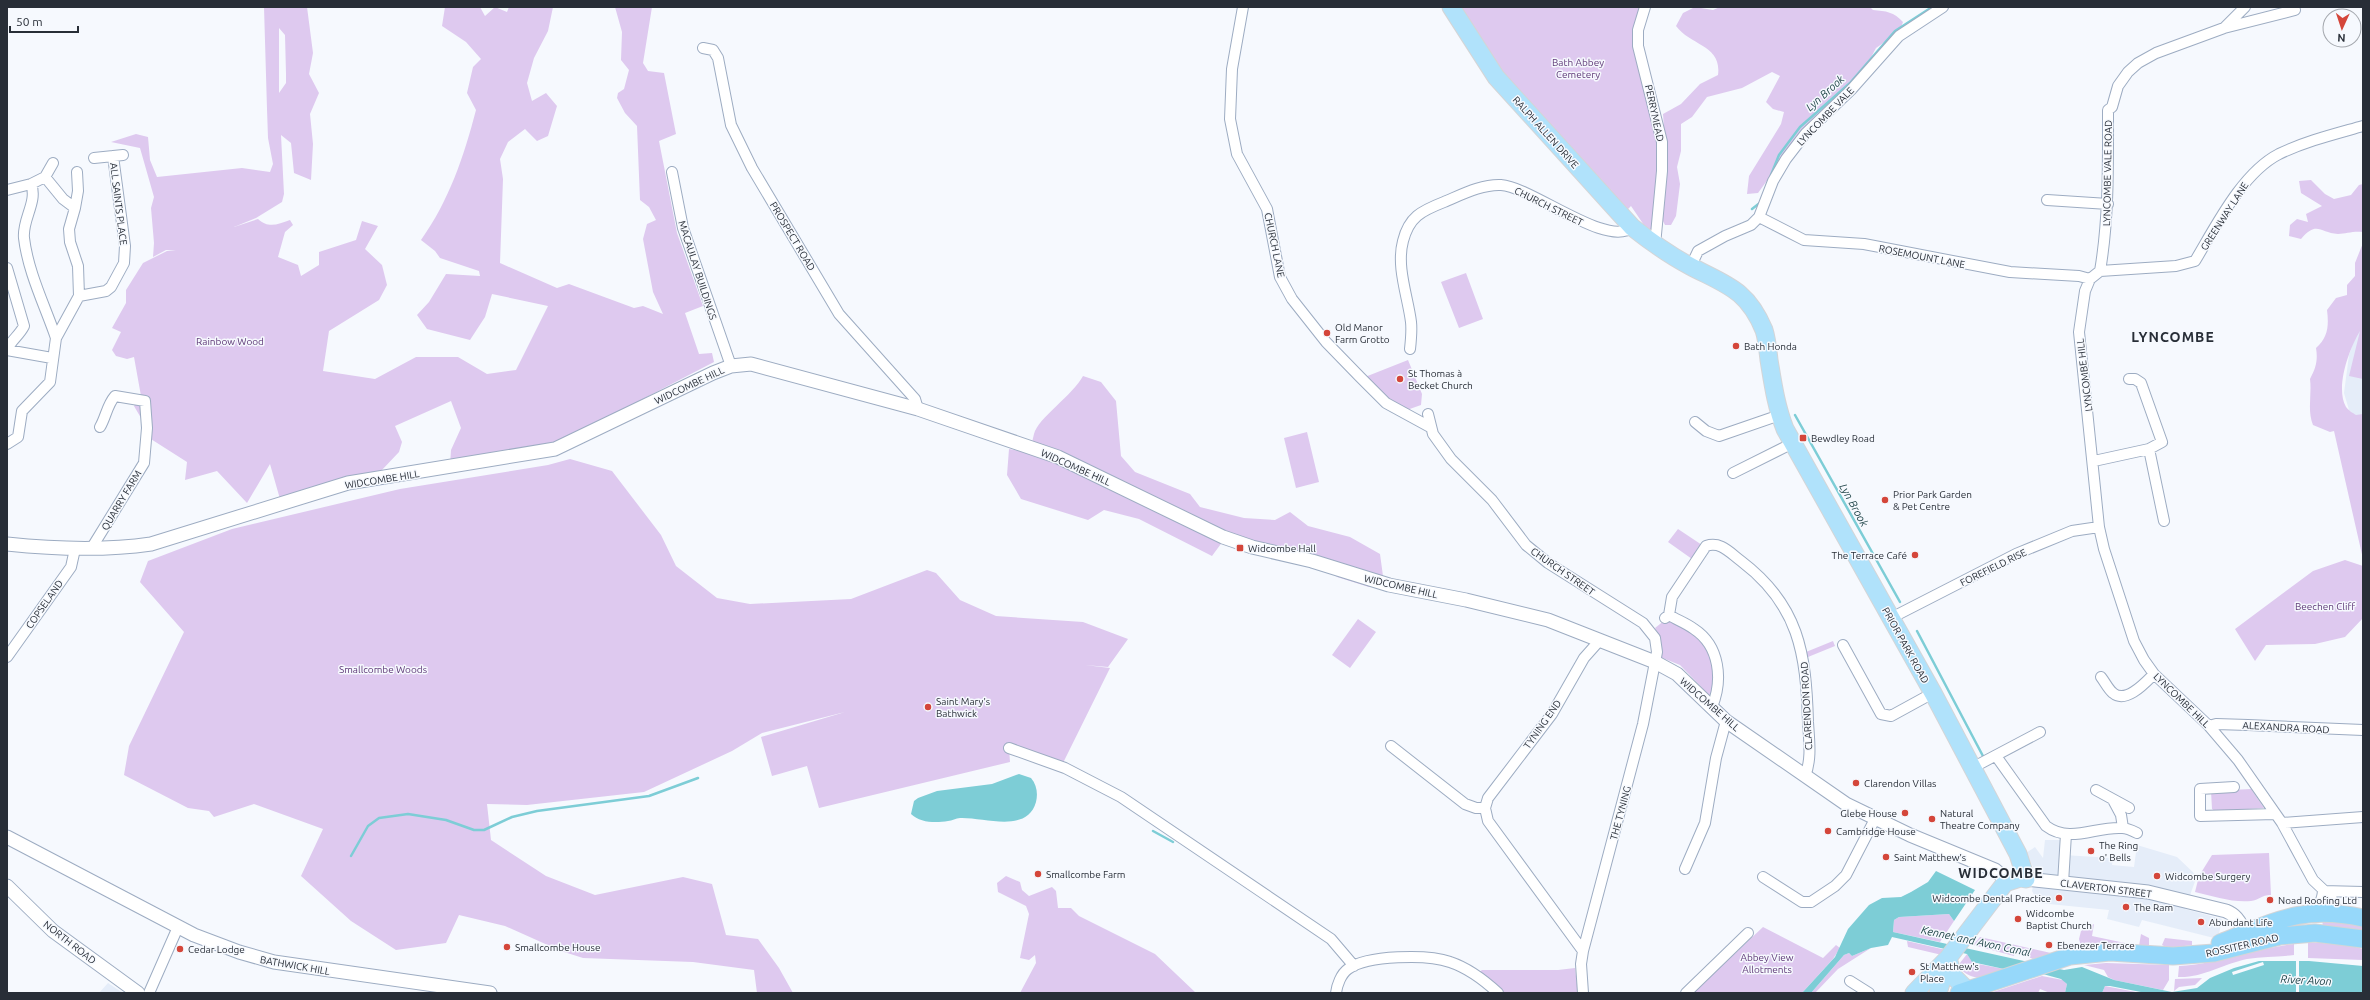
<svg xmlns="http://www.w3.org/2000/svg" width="2370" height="1000" viewBox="0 0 2370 1000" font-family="Ubuntu,sans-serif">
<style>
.built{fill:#e5edf9}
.green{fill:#dec9ef;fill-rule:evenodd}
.water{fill:#7dcdd6}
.pier{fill:#f6f9fe}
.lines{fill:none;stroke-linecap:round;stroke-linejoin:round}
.stream{stroke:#7dcdd6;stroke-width:2.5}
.minor-casing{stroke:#9dacc2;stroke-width:12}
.tertiary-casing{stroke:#9dacc2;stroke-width:15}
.primary-casing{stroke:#d4d5d7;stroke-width:19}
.trunk-casing{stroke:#d4d5d7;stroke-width:19}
.minor{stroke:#fff;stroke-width:10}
.tertiary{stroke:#fff;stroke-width:13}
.primary{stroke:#b0e2fb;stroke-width:17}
.trunk{stroke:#96d8fa;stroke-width:17}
.poi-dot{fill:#d4463a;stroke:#f6f9fe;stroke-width:1.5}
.labels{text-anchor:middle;stroke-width:3;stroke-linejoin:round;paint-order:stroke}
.park-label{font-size:10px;fill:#5d3776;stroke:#f6f9fe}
.street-label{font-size:10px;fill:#282e37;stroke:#f6f9fe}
.poi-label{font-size:10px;fill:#282e37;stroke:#f6f9fe;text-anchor:start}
.water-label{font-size:11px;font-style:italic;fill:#183e42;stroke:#f6f9fe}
.district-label{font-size:14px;font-weight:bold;letter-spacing:1px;fill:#282e37;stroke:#f6f9fe}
</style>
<rect width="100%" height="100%" fill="#f6f9fe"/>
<!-- built -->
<path class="built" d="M2363,314V417L2356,416L2349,410L2344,393L2349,355Z
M2045,840H2063V855L2113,858L2112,865L2134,867L2137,845L2177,857L2197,876L2185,909L2222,919L2218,939L2142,920L2139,927L2107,919L2109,910L2039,903L2032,891L2036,873L2026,853L2035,847L2043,858Z
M108,983L123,993H99Z"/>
<!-- green -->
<path class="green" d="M264,7H307L313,53L309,74L319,93L310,114L313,144L311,180L294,173L291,143L281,135L284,194L282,202L256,218L234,227L258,219C269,229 278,224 290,220L293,225L285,232L278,257L298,265L301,276L319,265V252L356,240L362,221L378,226L365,249L382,265L387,285L379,300L329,331L323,371L375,379L416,357H458L487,374L516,370L548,306L492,294L485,317L470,340L427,329L417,315L429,302L446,274L480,276L479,271L440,258L435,251L421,240C449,201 464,156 476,110L467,93L473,67L481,59L466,42L442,26L445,7H480L485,16L495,7L507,12L509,7H553L548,31L534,58L527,83L532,101L546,93L557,106L548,136L537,141L525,129L508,142L500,159L503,179L500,263L557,288L569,284L634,308L643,306L663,314L653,292L643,239L647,224L656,220L649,207L640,200L637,126L625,113L617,98L618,93L624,89L629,70L621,60L622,32L615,7H652L643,63L648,71L664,73L676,134L659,141L677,233L703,306L685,313L699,354L712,353L714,362L550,447L450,466L451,450L461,428L451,401L395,426L402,442L399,452L381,471L280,499L270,464L247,503L217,471L185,480L187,462L143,434L141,418L134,406L141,396L134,357L127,359L116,356L112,350L121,332L112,328L126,303V290L143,263L167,251L176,250H166L153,257L154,243L151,208L154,197L140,148L111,142L136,134L148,137L150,160L157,177L242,168L270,172L273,164L268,138L267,109ZM279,28L285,35L286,74V83L279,93Z
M1461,7H1641L1635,23L1656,141L1658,171L1652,229L1648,231L1631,206L1625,212L1495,66Z
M1695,7L1713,10L1720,7H1870L1873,10C1886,11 1894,12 1903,22L1899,32L1876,48L1865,69L1782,160L1758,193L1747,194L1749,176L1781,124L1784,112L1773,109L1766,102L1780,76L1772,72L1742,88L1707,97L1692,117L1681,124V151L1677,167L1680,184L1676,216L1671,225H1665L1662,219L1666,153L1663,114L1681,104L1700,84L1718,75C1722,45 1691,46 1676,26L1683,13Z
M2311,180L2325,194L2334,199L2351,195L2359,185L2363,184V232C2352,231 2346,234 2338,234C2320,233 2317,220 2301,239L2289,236L2290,225L2297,219L2308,222L2306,214L2322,206L2301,193L2299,181Z
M2363,243V379L2349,376L2360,331C2349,349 2335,388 2346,407C2348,410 2353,413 2356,415L2363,414V559L2334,431L2330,432L2313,425C2307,410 2312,395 2310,379C2316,368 2318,360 2316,348C2328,337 2329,326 2327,310L2336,298L2347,295V285L2355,276V263Z
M1466,273L1483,319L1459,328L1441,282Z
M1408,360L1422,394L1421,405L1404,411L1390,401L1365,377Z
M1083,376L1101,382L1116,401L1121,456L1135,472L1190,494L1200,507L1244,518L1275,520L1290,512L1308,526L1350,537L1380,554L1383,576L1369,587L1337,577L1317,555L1270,546L1251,540L1226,537L1212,556L1139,519L1104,510L1088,520L1021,499L1007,475L1009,449L1031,453C1032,447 1032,440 1034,434C1038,418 1073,395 1083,376Z
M1307,432L1319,482L1296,488L1284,438Z
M570,459L612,471L661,535L676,566L717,598L750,604L851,599L927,570L936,573L960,600L996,616L1083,622L1128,639L1108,667L1085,665L1110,668L1063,763L1009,748L1010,762L819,808L807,766L772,776L761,737L845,712L762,733L732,751L644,792L527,805L487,804L491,840L546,876L595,895L683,877L712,884L726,935L758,939L779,968L793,993H757L754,970L693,962L583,958L561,951L505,926L459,915L446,943L396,950L351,921L301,876L323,829L254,804L214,817L209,811L188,808L124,775L129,746L184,632L140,582L148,561L232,529L400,489L548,465Z
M1678,529L1702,545L1692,559L1668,542Z
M2345,560L2363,566V618L2345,637L2315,644L2266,645L2255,661L2235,629L2313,571Z
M1358,619L1376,632L1350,668L1332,655Z
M1665,620C1672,620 1679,625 1685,629C1714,644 1715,668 1712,698L1680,665L1660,657L1658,633L1655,628Z
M1833,641L1835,646L1808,657L1806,652Z
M2251,789L2264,808L2215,811L2212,809L2211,791Z
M2269,853L2271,895C2261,895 2259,900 2251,901C2233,903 2213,896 2195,892L2199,876L2212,855Z
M1006,876L1020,882L1022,890L1029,896L1052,887L1056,891L1058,908H1071L1079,916L1155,954L1196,993H1020L1036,963L1035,955L1029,960L1020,958L1029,914L1026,906L998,892L997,883Z
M1949,914L1954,921L1940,942L1893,932L1894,920L1899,917Z
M2322,919L2363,926V932L2323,927Z
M2094,924L2092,936L2139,946L2141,934L2149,938V947L2081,946L2079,939L2081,931Z
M1763,927L1823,958L1836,945L1840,948L1833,959L1802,993H1693Z
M1980,937L2051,953L2033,959L2015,951L2014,956L1973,945Z
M2165,938L2192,941V945L2168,948L2162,945Z
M1907,941L1946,950L1942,955L1908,947Z
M2308,942L2348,945L2363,949V960L2308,958Z
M2294,944V955C2279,957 2263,956 2247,959C2223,964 2203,978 2178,977L2179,966C2221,964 2253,949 2294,944Z
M1871,948L1838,969L1815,993H1811L1844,955L1849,953L1852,956Z
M1967,954L1973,963L2004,969C1985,976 1978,983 1961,970L1960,963Z
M2106,963L2169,965V980L2163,990L2114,980L2108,977L2104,970L2084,965Z
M1575,968L1578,993H1503L1479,972L1482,970H1558Z
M2042,976L2063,980L2067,984L2065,993H2050L2040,989L2038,993H1990Z
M2202,978L2195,985L2179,987L2174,991L2175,979Z
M2105,986L2141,993H2102Z"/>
<!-- water -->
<path class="water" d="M1019,774L1031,778C1037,785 1038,794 1036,802C1027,834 984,817 960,818C956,818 952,821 948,821C936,823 920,823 911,814L914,801L918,798L937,791L992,784Z
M1936,871L1975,890L1954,921L1949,914L1899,917L1894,920L1893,932L2064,970L2082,967L2114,980L2172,992L2197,988L2210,978L2234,968L2259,961H2309L2363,966V993H2146L2110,986H2105L2102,993H2065L2067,984L2061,979L2014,966L2004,969L1972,962L1967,954L1892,937L1888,945L1871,948L1852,956L1849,953L1844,955L1811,993H1802L1835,957L1848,929L1869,905L1882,898L1901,897L1911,892L1928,882Z"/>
<!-- pier -->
<path class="pier" d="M2296,959L2299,960V993H2296Z
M2263,962L2264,965L2233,975L2232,972Z"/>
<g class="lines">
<!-- stream -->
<path class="stream" d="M1771,175L1779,155L1800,127L1850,83L1895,31L1932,7
M1752,209L1761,202
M1795,415L1900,602
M1917,631L1984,758
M1153,831L1173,842
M351,856L368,826L379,818L408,814L446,820L474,830H484L512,817L537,811L649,796L698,778"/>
<!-- minor casing -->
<g class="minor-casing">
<path id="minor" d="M1243,7L1232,69L1230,119L1237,154L1267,209L1280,277L1292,299L1326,342L1360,377L1386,403L1430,427
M1645,7L1638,30V46L1662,142V171L1655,245
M2224,28L2295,10
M703,48L713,50L718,58L731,125L752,168L839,314L915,399L918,409
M94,158L123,155
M672,172L683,228L731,366
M45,177L53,163
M31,184C38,202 22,219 24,238C28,272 45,306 56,338
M7,190L31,184L45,177L63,199L75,208L69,229L70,242L78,266L79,296L56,338L50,382L22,411L18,437L7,444
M2047,200L2108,204
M75,208L78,191L77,172
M1759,217L1804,240L1864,244L2010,272L2079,276L2090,279
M1691,266L1698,251L1725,236L1751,225L1759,217L1773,181L1786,159L1806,133L1851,90L1899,36L1943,7
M7,268L24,326C19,336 11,340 7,350
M2100,271C2109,218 2108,164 2108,110L2112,107L2118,86L2128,72L2138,63L2156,53L2224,28L2245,7
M79,296L106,291L111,287L124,263L125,246L113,156
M1410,349C1411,340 1412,331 1411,322C1408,297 1396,267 1403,241C1409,217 1421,211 1444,202C1461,195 1482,184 1501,185C1532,187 1608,249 1632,227
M7,350L52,358
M1428,414L1433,434L1451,459L1492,500L1526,545L1548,563L1643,623L1655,638L1657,652L1643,724L1583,951L1581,964L1583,993
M1695,422L1706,431L1719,436L1780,415
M2149,449L2164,521
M2094,461L2149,449L2162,442L2141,383L2135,379H2129
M1733,473L1793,443
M91,549L144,463L147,428L145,401L115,396C107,405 106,417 100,427
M1669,615L1672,597L1706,546C1721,541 1730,553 1741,561C1799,605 1806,653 1808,722C1809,740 1812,759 1805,776
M1665,618L1669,615C1677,620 1686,623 1694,629C1720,646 1723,680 1712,707
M1891,618L2016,554L2072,531L2099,527
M1843,645L1881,714L1891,716L1933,693
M7,657L71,567L75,549
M2101,677C2105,682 2108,689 2113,693C2126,704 2145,683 2154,674
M2209,726L2216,724L2248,725L2363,730
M1391,746L1465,804L1476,808H1485
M1009,748L1065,768L1121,797L1331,939L1354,966
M1996,756L2046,826C2070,844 2096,826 2122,828C2127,828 2133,831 2137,833
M1972,768L2040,732
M2234,787L2200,789V816L2275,814
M2096,790L2129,808
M2113,800L2121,815L2123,828
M2282,823L2363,817
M1685,869L1705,823L1716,758L1726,721
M1763,877L1802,902H1811L1835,886L1846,875L1875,819
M2063,883L2066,834
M2323,891L2363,892
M2309,912C2319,907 2322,901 2323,891
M2338,914L2331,897L2313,880L2282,823L2238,760L2209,726L2154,674L2144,660L2134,641L2104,549L2099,527L2079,332L2085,291L2090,279L2100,271L2176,266L2195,261C2216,226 2242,173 2279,154C2306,141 2335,134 2363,126
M1583,951L1488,821L1485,808L1488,798L1552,714L1584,658L1600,640
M1850,981L1869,993
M149,993L178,927
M1336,993C1337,985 1341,974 1348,969C1367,955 1428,954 1450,962C1468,968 1484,980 1498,993
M1686,993L1748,933"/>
</g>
<!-- tertiary casing -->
<g class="tertiary-casing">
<path id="tertiary" d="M7,544C55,549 103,551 151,544L348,483L555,449L713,373L731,366L751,364L918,409L1058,457L1223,537L1252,547L1312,561L1389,585L1466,600L1548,620L1655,662L1677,674L1726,721L1846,804L1910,835L1995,870L2002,876L2005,883
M7,837L194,935L239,952L274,962L490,993
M2026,879L2148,892L2226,911C2243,918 2240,931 2252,938
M7,886L53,931L138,993"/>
</g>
<!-- primary casing -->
<g class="primary-casing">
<path id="primary" d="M1451,7L1496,77L1632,227C1651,242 1669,255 1690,266C1726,285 1747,289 1764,330C1767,339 1768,351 1769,360C1773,384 1776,406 1785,429L1933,693L2018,854L2026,879L2020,878L2005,883L1948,958L1914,993
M1948,958L1953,976L1967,990
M1938,993L1948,961"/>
</g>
<!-- trunk casing -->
<g class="trunk-casing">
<path id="trunk" d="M2220,943C2274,922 2303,904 2363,918
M1959,993L2070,956L2110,952L2173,956L2214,953L2280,936L2315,933L2363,939"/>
</g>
<!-- minor -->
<use href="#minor" class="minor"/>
<!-- tertiary -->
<use href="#tertiary" class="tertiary"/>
<!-- primary -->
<use href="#primary" class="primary"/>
<!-- trunk -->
<use href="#trunk" class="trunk"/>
</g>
<!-- markers -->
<g class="poi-dot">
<circle cx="1327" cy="333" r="4"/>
<circle cx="1736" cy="346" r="4"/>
<circle cx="1400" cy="379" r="4"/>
<rect x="1799" y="434" width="8" height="8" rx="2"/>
<circle cx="1885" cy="500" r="4"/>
<rect x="1236" y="544" width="8" height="8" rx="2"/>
<circle cx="1915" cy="555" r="4"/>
<circle cx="928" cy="707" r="4"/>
<circle cx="1856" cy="783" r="4"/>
<circle cx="1905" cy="813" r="4"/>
<circle cx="1932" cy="819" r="4"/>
<circle cx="1828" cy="831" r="4"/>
<circle cx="2091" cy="851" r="4"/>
<circle cx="1886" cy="857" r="4"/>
<circle cx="1038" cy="874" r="4"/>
<circle cx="2157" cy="876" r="4"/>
<circle cx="2059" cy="898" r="4"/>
<circle cx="2270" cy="900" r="4"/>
<circle cx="2126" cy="907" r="4"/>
<circle cx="2018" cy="919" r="4"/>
<circle cx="2201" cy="922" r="4"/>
<circle cx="2049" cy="945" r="4"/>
<circle cx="507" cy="947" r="4"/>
<circle cx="180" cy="949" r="4"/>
<circle cx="1912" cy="972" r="4"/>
</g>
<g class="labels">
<!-- park labels -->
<g class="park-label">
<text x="1578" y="66">Bath Abbey<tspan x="1578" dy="12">Cemetery</tspan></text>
<text x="230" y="345">Rainbow Wood</text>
<text x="2325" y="610">Beechen Cliff</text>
<text x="383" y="673">Smallcombe Woods</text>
<text x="1767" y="961">Abbey View<tspan x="1767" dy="12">Allotments</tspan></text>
</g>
<!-- street labels -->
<g class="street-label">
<text transform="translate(1655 113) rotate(78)" y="4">PERRYMEAD</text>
<text transform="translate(1825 116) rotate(-46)" y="4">LYNCOMBE VALE</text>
<text transform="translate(1546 132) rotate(48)" y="4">RALPH ALLEN DRIVE</text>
<text transform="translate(2107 173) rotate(-89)" y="4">LYNCOMBE VALE ROAD</text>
<text transform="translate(119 204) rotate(83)" y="4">ALL SAINTS PLACE</text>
<text transform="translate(1549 206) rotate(26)" y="4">CHURCH STREET</text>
<text transform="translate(2224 216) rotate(-57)" y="4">GREENWAY LANE</text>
<text transform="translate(793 236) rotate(59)" y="4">PROSPECT ROAD</text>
<text transform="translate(1275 245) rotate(78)" y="4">CHURCH LANE</text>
<text transform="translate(1922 256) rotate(11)" y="4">ROSEMOUNT LANE</text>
<text transform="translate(698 270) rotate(72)" y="4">MACAULAY BUILDINGS</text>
<text transform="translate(2084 375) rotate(-97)" y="4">LYNCOMBE HILL</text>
<text transform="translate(689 385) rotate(-25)" y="4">WIDCOMBE HILL</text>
<text transform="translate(1076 467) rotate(24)" y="4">WIDCOMBE HILL</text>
<text transform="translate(382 479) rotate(-9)" y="4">WIDCOMBE HILL</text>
<text transform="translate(121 500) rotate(-59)" y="4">QUARRY FARM</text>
<text transform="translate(1993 567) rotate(-26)" y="4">FOREFIELD RISE</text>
<text transform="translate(1563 571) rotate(35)" y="4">CHURCH STREET</text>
<text transform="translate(1401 586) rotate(13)" y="4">WIDCOMBE HILL</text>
<text transform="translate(44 604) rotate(-55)" y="4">COPSELAND</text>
<text transform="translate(1906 645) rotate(61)" y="4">PRIOR PARK ROAD</text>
<text transform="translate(2182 700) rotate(44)" y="4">LYNCOMBE HILL</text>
<text transform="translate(1710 704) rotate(41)" y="4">WIDCOMBE HILL</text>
<text transform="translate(1806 706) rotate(-93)" y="4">CLARENDON ROAD</text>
<text transform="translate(1542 724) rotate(-55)" y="4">TYNING END</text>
<text transform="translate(2286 727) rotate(3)" y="4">ALEXANDRA ROAD</text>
<text transform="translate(1620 813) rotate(-75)" y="4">THE TYNING</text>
<text transform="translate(2106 888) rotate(7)" y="4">CLAVERTON STREET</text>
<text transform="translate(70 942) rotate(38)" y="4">NORTH ROAD</text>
<text transform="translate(2242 945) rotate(-13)" y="4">ROSSITER ROAD</text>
<text transform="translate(295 965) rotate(10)" y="4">BATHWICK HILL</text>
</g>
<!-- poi labels -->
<g class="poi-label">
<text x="1335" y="331">Old Manor<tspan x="1335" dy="12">Farm Grotto</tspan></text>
<text x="1744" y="350">Bath Honda</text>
<text x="1408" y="377">St Thomas à<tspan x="1408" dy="12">Becket Church</tspan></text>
<text x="1811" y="442">Bewdley Road</text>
<text x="1893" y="498">Prior Park Garden<tspan x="1893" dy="12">&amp; Pet Centre</tspan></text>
<text x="1248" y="552">Widcombe Hall</text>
<text x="1907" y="559" text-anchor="end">The Terrace Café</text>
<text x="936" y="705">Saint Mary's<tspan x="936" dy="12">Bathwick</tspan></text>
<text x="1864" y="787">Clarendon Villas</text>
<text x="1897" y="817" text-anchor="end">Glebe House</text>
<text x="1940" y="817">Natural<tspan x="1940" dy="12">Theatre Company</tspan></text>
<text x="1836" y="835">Cambridge House</text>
<text x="2099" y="849">The Ring<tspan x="2099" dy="12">o' Bells</tspan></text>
<text x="1894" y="861">Saint Matthew's</text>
<text x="1046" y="878">Smallcombe Farm</text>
<text x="2165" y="880">Widcombe Surgery</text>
<text x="2051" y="902" text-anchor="end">Widcombe Dental Practice</text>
<text x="2278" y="904">Noad Roofing Ltd</text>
<text x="2134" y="911">The Ram</text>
<text x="2026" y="917">Widcombe<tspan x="2026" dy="12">Baptist Church</tspan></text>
<text x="2209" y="926">Abundant Life</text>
<text x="2057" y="949">Ebenezer Terrace</text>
<text x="515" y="951">Smallcombe House</text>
<text x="188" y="953">Cedar Lodge</text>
<text x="1920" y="970">St Matthew's<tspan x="1920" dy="12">Place</tspan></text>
</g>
<!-- water labels -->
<g class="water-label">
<text transform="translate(1825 93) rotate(-42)" y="4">Lyn Brook</text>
<text transform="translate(1854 505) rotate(61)" y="4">Lyn Brook</text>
<text transform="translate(1976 941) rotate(12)" y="4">Kennet and Avon Canal</text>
<text transform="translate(2306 980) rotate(3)" y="4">River Avon</text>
</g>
<!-- district labels -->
<g class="district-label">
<text x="2173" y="342">LYNCOMBE</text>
<text x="2001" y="878">WIDCOMBE</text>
</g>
</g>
<!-- border -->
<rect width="2370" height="1000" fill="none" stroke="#282e37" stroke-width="16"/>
<!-- north arrow -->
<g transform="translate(2342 28) rotate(183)"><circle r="19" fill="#f6f9fe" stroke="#a4a8ae"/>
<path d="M0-3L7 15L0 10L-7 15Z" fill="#d4463a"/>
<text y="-6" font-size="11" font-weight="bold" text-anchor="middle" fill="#282e37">N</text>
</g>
<!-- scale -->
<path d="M10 26v6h68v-6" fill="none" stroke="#282e37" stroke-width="2"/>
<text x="16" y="26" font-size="12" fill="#282e37" stroke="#f6f9fe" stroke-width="3" paint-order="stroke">50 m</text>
</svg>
